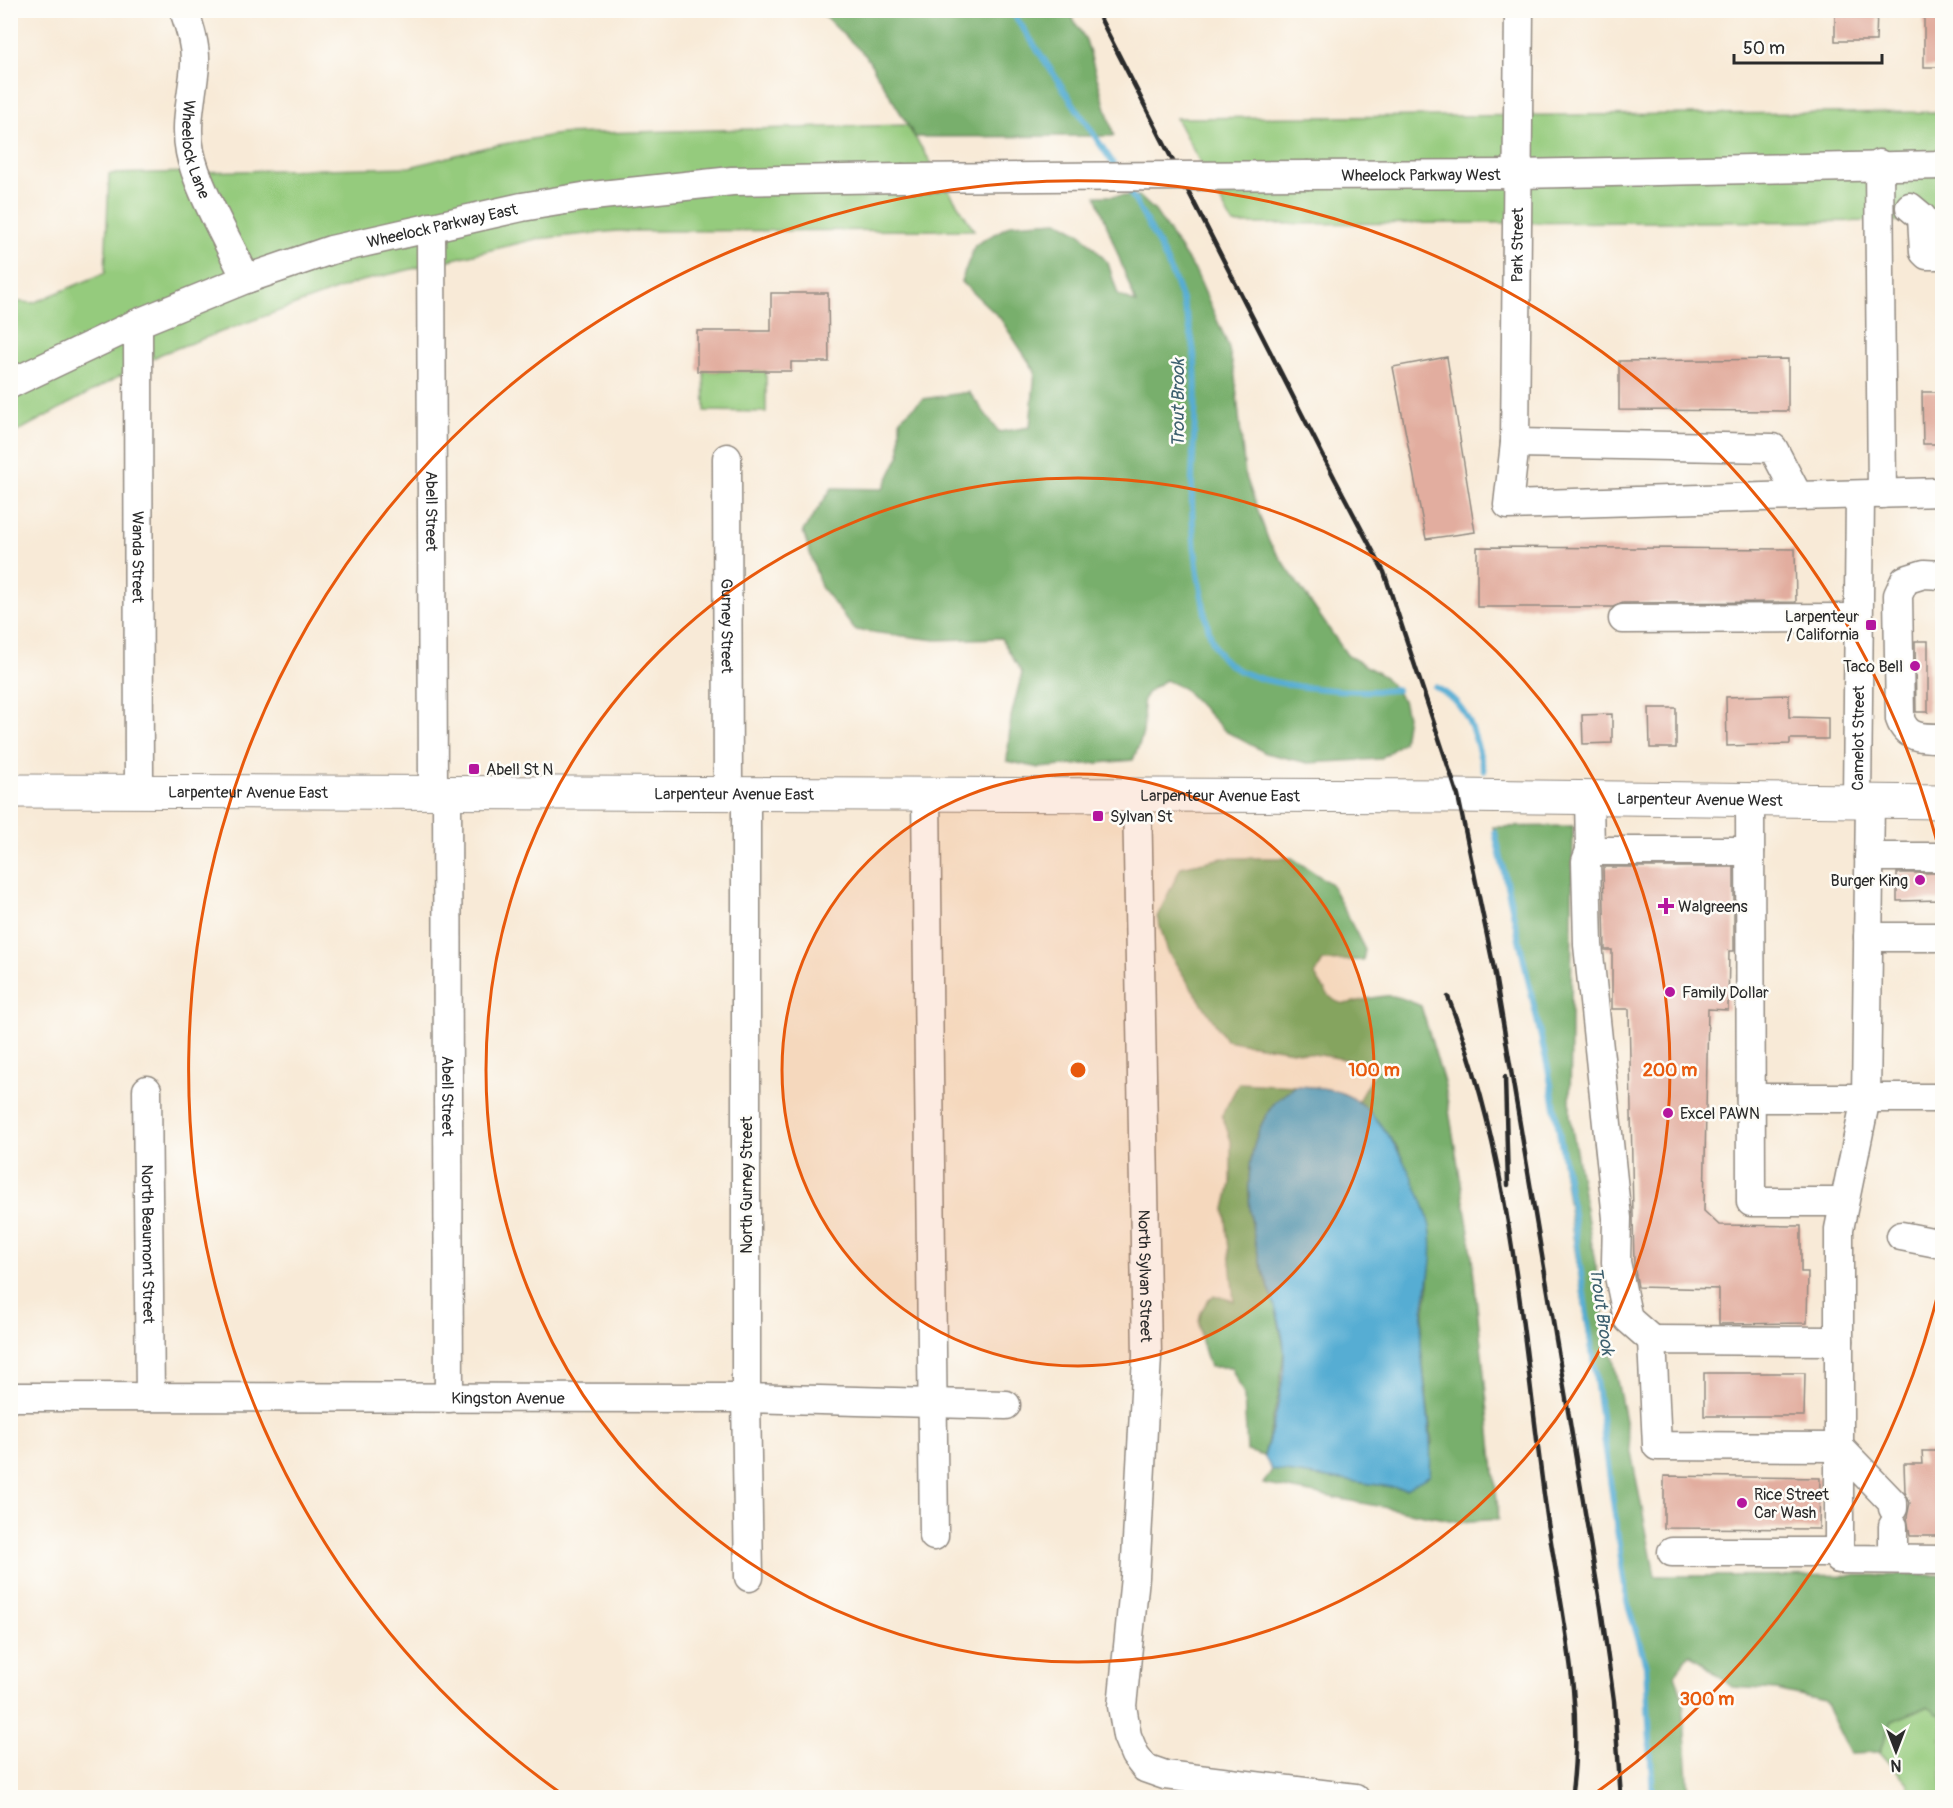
<svg xmlns="http://www.w3.org/2000/svg" width="1953" height="1808" viewBox="0 0 1953 1808" font-family="Pangolin,sans-serif">
<style>
.green{fill:#95cb7d;stroke:#607b54;stroke-width:1.5}
.forest{fill:#78af6c;stroke:#526d4c;stroke-width:1.5}
.water{fill:#56add3;stroke:#406c7f;stroke-width:1.5}
.lines{fill:none;stroke-linecap:round;stroke-linejoin:round}
.stream{stroke:#56add3;stroke-width:6}
.building{fill:#e2ad9f}
.minor-casing{stroke:#928a81;stroke-width:31}
.major-casing{stroke:#928a81;stroke-width:35}
.minor{stroke:#fff;stroke-width:28}
.major{stroke:#fff;stroke-width:33}
.rail{stroke:#2b2b2b;stroke-width:4.5}
.minor-bridge-casing{stroke:#928a81;stroke-width:31;stroke-linecap:butt}
.minor-bridge{stroke:#fff;stroke-width:28}
.ring{fill:none;stroke:#e8590c;stroke-width:3}
.poi-dot{fill:#b5179e;stroke:#fdfcf7;stroke-width:2}
.labels{text-anchor:middle;stroke-width:5;stroke-linejoin:round;paint-order:stroke}
.street-label{font-size:16px;fill:#2b2b2b;stroke:#fdfcf7}
.poi-label{font-size:16px;fill:#2b2b2b;stroke:#fdfcf7;text-anchor:start}
.water-label{font-size:18px;font-style:italic;fill:#3c5f6e;stroke:#fdfcf7}
.centre{fill:#e8590c;stroke:#fdfcf7;stroke-width:3}
.ring-label{font-size:18px;text-anchor:middle;font-weight:bold;fill:#e8590c;stroke:#fdfcf7;stroke-width:5;stroke-linejoin:round;paint-order:stroke}
</style>
<rect width="100%" height="100%" fill="#fdfcf7"/>
<filter id="ink" filterUnits="userSpaceOnUse"><feTurbulence type="fractalNoise" baseFrequency=".0167" numOctaves="2"/><feDisplacementMap in="SourceGraphic" scale="12" xChannelSelector="R" yChannelSelector="G"/><feConvolveMatrix kernelMatrix="1 2 1 2 8 2 1 2 1" color-interpolation-filters="sRGB"/></filter>
<filter id="wash" filterUnits="userSpaceOnUse"><feTurbulence type="fractalNoise" baseFrequency=".008" numOctaves="4" result="noise"/><feDisplacementMap in="SourceGraphic" scale="24" xChannelSelector="R" yChannelSelector="G"/><feGaussianBlur stdDeviation="1.35" result="paint"/><feColorMatrix in="noise" values="0 0 0 0 0 0 0 0 0 0 0 0 0 0 0 0 0 1.4 0 .05"/><feComposite in="paint" operator="in"/></filter>
<g filter="url(#wash)">
<rect width="100%" height="100%" fill="#f8ead7"/>
<!-- green -->
<path class="green" d="M1942,112V221L1233,224L1176,118Z
M907,125L974,230L617,231L536,239L358,282L161,354L11,435V301L33,303L105,273L109,174L410,167L487,147L560,134Z
M704,371H766V412L705,411Z
M1929,1706L1942,1716V1797H1913L1907,1783L1879,1752L1892,1721Z"/>
<!-- forest -->
<path class="forest" d="M819,11H1068L1086,40L1114,136L915,137L866,56Z
M1096,196H1139L1155,211L1196,272L1228,345L1235,376L1245,474L1269,542L1347,655L1385,677L1403,700L1407,716L1403,742L1380,759L1308,763L1266,753L1225,731L1183,688L1166,680C1132,698 1147,703 1143,732C1141,742 1136,752 1133,760L1039,768L1007,761L1011,717L1022,673L1001,638L936,640L855,630L821,587L803,531L832,488L883,489L900,454V419L923,399L969,392L999,432L1030,427L1035,371L1000,318L961,281L975,245L1012,224L1058,221L1080,233L1108,263L1118,295L1136,303Z
M1573,826L1570,1116L1600,1292L1655,1576L1942,1575V1716L1928,1706L1892,1721L1879,1752L1850,1753L1824,1701L1777,1690L1732,1687L1690,1653L1675,1674L1683,1699L1689,1797H1652L1646,1665L1627,1601L1549,1073L1525,957L1493,827Z
M1222,858H1292L1331,884L1365,950L1363,960L1323,961L1315,975C1340,1019 1345,1000 1385,996C1396,994 1411,1002 1421,1006L1445,1086L1470,1238L1499,1519L1460,1522L1263,1484L1272,1470L1406,1489L1432,1443L1420,1340L1429,1284L1431,1234L1420,1198L1396,1145L1358,1101L1378,1066C1328,1054 1276,1050 1226,1040L1168,952L1157,917L1181,867Z
M1239,1083L1296,1086L1272,1106L1276,1310L1284,1349L1279,1393L1264,1456L1247,1451L1244,1395L1231,1367H1210C1202,1339 1188,1317 1214,1295L1234,1301L1225,1209L1231,1183V1141L1222,1115Z"/>
<!-- water -->
<path class="water" d="M1296,1086C1318,1087 1338,1088 1357,1101C1387,1121 1427,1198 1431,1234C1435,1271 1419,1308 1421,1343C1423,1388 1433,1431 1430,1475L1406,1489L1272,1470L1264,1456C1274,1423 1286,1383 1284,1348C1282,1323 1272,1298 1264,1274C1247,1222 1238,1154 1272,1106C1277,1099 1288,1092 1296,1086Z"/>
<g class="lines">
<!-- stream -->
<path class="stream" d="M1011,10L1116,168
M1126,185C1154,234 1182,283 1192,339C1200,385 1193,434 1192,480C1191,520 1195,562 1203,602C1206,620 1210,643 1222,658C1250,690 1357,693 1397,690
M1435,687C1470,703 1475,737 1484,771
M1495,832L1549,1073L1571,1201L1627,1601L1646,1665L1653,1798"/>
</g>
<g id="blocks">
<!-- building -->
<path class="building" d="M1835,10H1877L1876,41H1835Z
M1924,10H1942V67H1924Z
M771,293H828L829,362H791V371H697V331H771Z
M1447,357L1475,532L1426,539L1393,367Z
M1788,359V411L1619,410V361Z
M1922,392H1942V444H1923Z
M1477,547L1795,549L1796,602L1623,603L1613,607H1477Z
M1915,641H1928V712H1916Z
M1789,695V717L1828,718V739H1790V744L1727,746L1726,697Z
M1649,708H1676V748H1650Z
M1612,714V743L1583,744L1582,715Z
M1603,867H1734V951H1729L1728,1010L1708,1009L1704,1211L1719,1225L1801,1226V1272H1808L1807,1323L1719,1324V1289L1638,1287L1634,1266L1629,1009H1612V950H1605Z
M1897,873H1942V900L1897,901Z
M1704,1373H1805L1804,1416H1704Z
M1922,1451H1939V1465H1942V1536H1910L1907,1517L1910,1503L1905,1492L1904,1464H1923Z
M1664,1476L1820,1478L1819,1529L1664,1528Z"/>
</g>
</g>
<g filter="url(#ink)">
<use href="#blocks" fill-opacity="0" stroke="#928a81" stroke-width="1.5"/>
<g class="lines">
<!-- minor casing -->
<g class="minor-casing">
<g id="minor">
<path id="s1" d="M184,10C190,28 196,46 195,65C193,93 184,123 190,152C197,188 230,244 246,279"/>
<path d="M1879,164L1882,494"/>
<path id="s2" d="M1309,175L1518,174L1942,165"/>
<path d="M1910,207L1922,217L1924,252L1927,255H1942"/>
<path id="s3" d="M431,227L433,793"/>
<path id="s4" d="M138,323L139,792"/>
<path id="s5" d="M10,384L138,323L246,279L331,250L522,207L583,197L732,181L901,178"/>
<path id="s6" d="M1515,443L1519,10"/>
<path id="s7" d="M727,458L728,794"/>
<path d="M1798,496L1508,505L1515,443L1773,448L1798,496L1942,492"/>
<path d="M1942,575L1924,574L1905,580L1898,595L1900,719C1907,739 1923,738 1942,738"/>
<path d="M1623,619L1859,618"/>
<path id="s8" d="M447,793L449,1398"/>
<path d="M746,794V1398L749,1577"/>
<path d="M926,794L934,1536"/>
<path id="s9" d="M1137,794L1147,1356L1135,1577L1122,1706L1127,1736L1135,1755L1145,1768L1165,1775L1355,1798"/>
<path d="M1589,797L1590,851H1750"/>
<path d="M1750,800L1751,1202H1844"/>
<path id="s10" d="M1857,801L1860,495"/>
<path d="M1870,801L1866,1098L1839,1229V1559L1942,1560"/>
<path d="M1590,851L1586,861L1588,945L1617,1218L1616,1262L1628,1319L1652,1340"/>
<path d="M1869,857H1942"/>
<path d="M1868,937H1942"/>
<path id="s11" d="M147,1090L150,1397"/>
<path d="M1751,1098H1942"/>
<path d="M1901,1236L1942,1244"/>
<path d="M1839,1341L1652,1340L1657,1446L1839,1447L1893,1503V1508"/>
<path id="s12" d="M10,1397L746,1398L1006,1405"/>
<path d="M1672,1552H1839"/>
<path d="M1893,1559V1526"/>
</g>
</g>
<!-- major casing -->
<g class="major-casing">
<g id="major">
<path id="s13" d="M10,791L1458,796L1942,802"/>
</g>
</g>
<!-- minor -->
<use href="#minor" class="minor"/>
<!-- major -->
<use href="#major" class="major"/>
<!-- rail -->
<path class="rail" d="M1096,10L1335,479L1384,572L1458,796L1494,969L1601,1608L1614,1701L1621,1798
M1448,997C1513,1160 1522,1337 1546,1509C1559,1604 1586,1702 1571,1798
M1505,1077L1508,1185"/>
<!-- minor-bridge casing -->
<g class="minor-bridge-casing">
<path id="minor-bridge" d="M901,178L1309,175"/>
</g>
<!-- minor-bridge -->
<use href="#minor-bridge" class="minor-bridge"/>
</g>
</g>
<!-- distance rings -->
<circle cx="1078" cy="1070" r="296" fill="#e8590c" fill-opacity=".12"/>
<g class="ring">
<circle cx="1078" cy="1070" r="296"/>
<circle cx="1078" cy="1070" r="592"/>
<path d="M1942 1278A889 889 0 0 1 1594 1794M562 1794A889 889 0 1 1 1942 862"/>
</g>
<!-- markers -->
<g class="poi-dot">
<rect x="1865" y="619" width="12" height="12" rx="3"/>
<circle cx="1915" cy="666" r="6"/>
<rect x="468" y="763" width="12" height="12" rx="3"/>
<rect x="1092" y="810" width="12" height="12" rx="3"/>
<circle cx="1920" cy="880" r="6"/>
<path d="M1663 897h6v6h6v6h-6v6h-6v-6h-6v-6h6z"/>
<circle cx="1670" cy="992" r="6"/>
<circle cx="1668" cy="1113" r="6"/>
<circle cx="1742" cy="1503" r="6"/>
</g>
<g class="labels">
<!-- street labels -->
<g class="street-label">
<text dy="6" stroke="none"><textPath href="#s1" startOffset="142">Wheelock Lane</textPath></text>
<text dy="6" stroke="none"><textPath href="#s2" startOffset="112">Wheelock Parkway West</textPath></text>
<text dy="6" stroke="none"><textPath href="#s5" startOffset="462">Wheelock Parkway East</textPath></text>
<text dy="6" stroke="none"><textPath href="#s6" startOffset="198">Park Street</textPath></text>
<text dy="6" stroke="none"><textPath href="#s3" startOffset="284">Abell Street</textPath></text>
<text dy="6" stroke="none"><textPath href="#s4" startOffset="234">Wanda Street</textPath></text>
<text dy="6" stroke="none"><textPath href="#s7" startOffset="168">Gurney Street</textPath></text>
<text dy="6" stroke="none"><textPath href="#s10" startOffset="63">Camelot Street</textPath></text>
<text dy="6" stroke="none"><textPath href="#s13" startOffset="238">Larpenteur Avenue East</textPath></text>
<text dy="6" stroke="none"><textPath href="#s13" startOffset="724">Larpenteur Avenue East</textPath></text>
<text dy="6" stroke="none"><textPath href="#s13" startOffset="1210">Larpenteur Avenue East</textPath></text>
<text dy="6" stroke="none"><textPath href="#s13" startOffset="1690">Larpenteur Avenue West</textPath></text>
<text dy="6" stroke="none"><textPath href="#s8" startOffset="303">Abell Street</textPath></text>
<text transform="translate(746 1185) rotate(-90)" y="6">North Gurney Street</text>
<text dy="6" stroke="none"><textPath href="#s11" startOffset="154">North Beaumont Street</textPath></text>
<text dy="6" stroke="none"><textPath href="#s9" startOffset="482">North Sylvan Street</textPath></text>
<text dy="6" stroke="none"><textPath href="#s12" startOffset="498">Kingston Avenue</textPath></text>
</g>
<!-- poi labels -->
<g class="poi-label">
<text x="1859" y="622" text-anchor="end">Larpenteur<tspan x="1859" dy="18">/ California</tspan></text>
<text x="1903" y="672" text-anchor="end">Taco Bell</text>
<text x="486" y="775">Abell St N</text>
<text x="1110" y="822">Sylvan St</text>
<text x="1908" y="886" text-anchor="end">Burger King</text>
<text x="1678" y="912">Walgreens</text>
<text x="1682" y="998">Family Dollar</text>
<text x="1680" y="1119">Excel PAWN</text>
<text x="1754" y="1500">Rice Street<tspan x="1754" dy="18">Car Wash</tspan></text>
</g>
<!-- water labels -->
<g class="water-label">
<text transform="translate(1178 403) rotate(-90)" y="6">Trout Brook</text>
<text transform="translate(1602 1311) rotate(82)" y="6">Trout Brook</text>
</g>
</g>
<circle cx="1078" cy="1070" r="9" class="centre"/>
<g class="ring-label">
<text x="1374" y="1076">100 m</text>
<text x="1670" y="1076">200 m</text>
<text x="1707" y="1705">300 m</text>
</g>
<!-- margin -->
<rect width="1953" height="1808" fill="none" stroke="#fdfcf7" stroke-width="36"/>
<!-- north arrow -->
<g transform="translate(1896 1751) rotate(180)" stroke="#fdfcf7" stroke-width="4.5" paint-order="stroke">
<path d="M0-4.5L10 22L0 15L-10 22Z" fill="#2b2b2b"/>
<text y="-9" font-size="16" font-weight="bold" text-anchor="middle" fill="#2b2b2b">N</text>
</g>
<!-- scale -->
<path d="M1734 54v9h148v-9" fill="none" stroke="#2b2b2b" stroke-width="3"/>
<text x="1743" y="54" font-size="18" fill="#2b2b2b" stroke="#fdfcf7" stroke-width="4.5" paint-order="stroke">50 m</text>
</svg>
